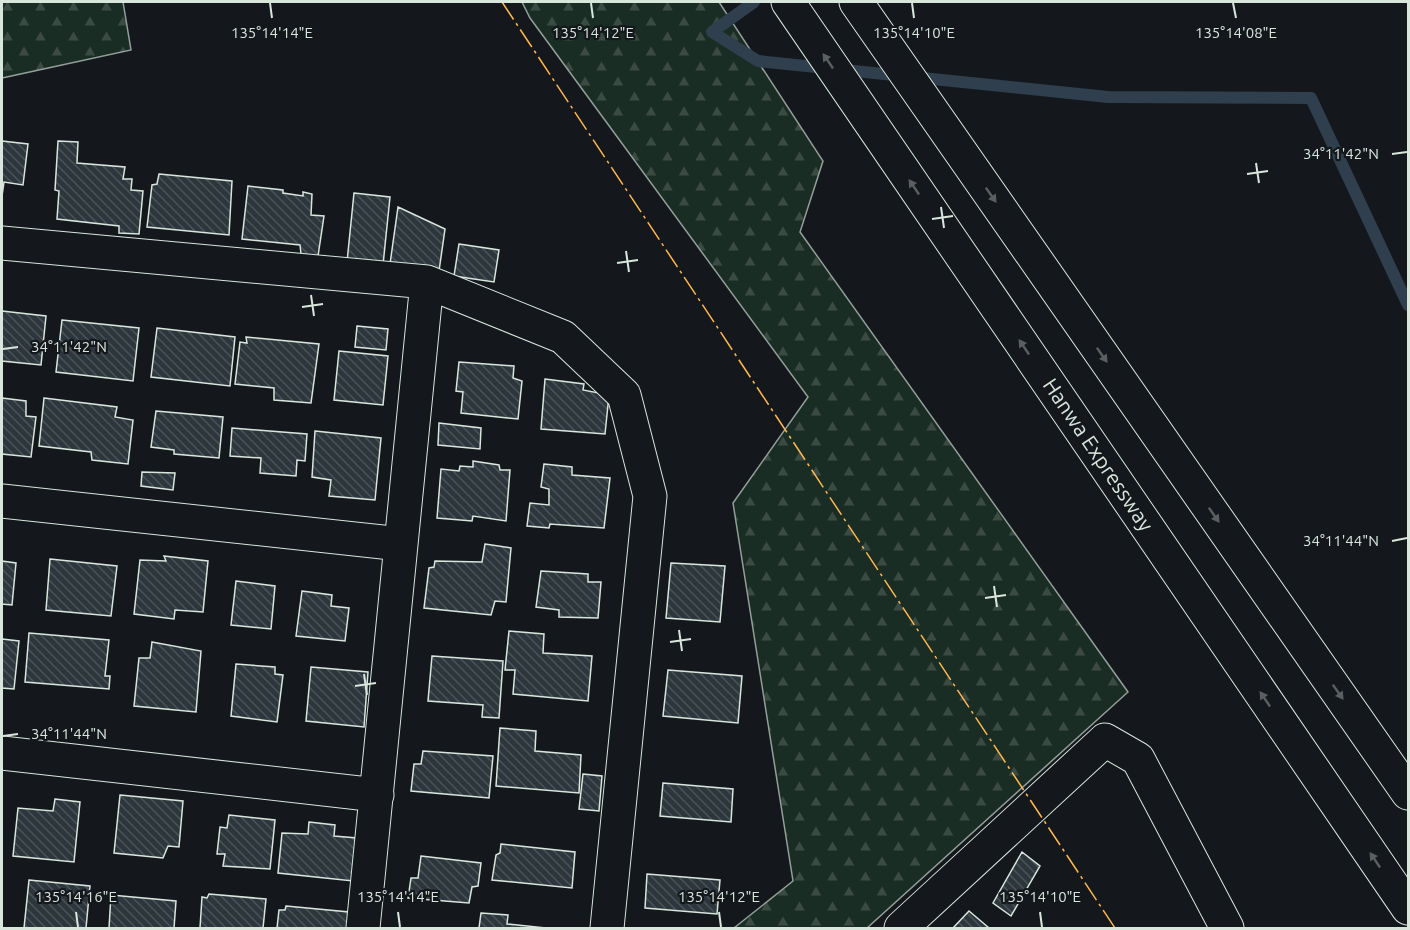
<svg xmlns="http://www.w3.org/2000/svg" width="1410" height="930" viewBox="0 0 1410 930" font-family="Ubuntu,sans-serif">
<style>
.forest{fill:url(#forest-firs);stroke:#939e99;stroke-width:1.5}
.lines{fill:none;stroke-linecap:round;stroke-linejoin:round}
.stream{stroke:#2f3f4d;stroke-width:12}
.building{fill:url(#building-back-hatch);stroke:#d8e6dc;stroke-width:1.5}
.minor-casing{stroke:#d8e6dc;stroke-width:35}
.highway-casing{stroke:#d8e6dc;stroke-width:35}
.minor{stroke:#14181c;stroke-width:33}
.highway{stroke:#14181c;stroke-width:33}
.power{stroke:#ffb74d;stroke-width:1.5;stroke-dasharray:21 4.5 3 4.5;stroke-linecap:butt}
.oneway{fill:#59605f}
.ticks{fill:none;stroke:#d8e6dc;stroke-width:2}
.labels{text-anchor:middle;stroke-width:4.5;stroke-linejoin:round;paint-order:stroke}
.street-label{font-size:21px;fill:#d8e6dc;stroke:#14181c}
.ticks-label{font-size:15px;text-anchor:middle;fill:#d8e6dc;stroke:#14181c;stroke-width:4.5;stroke-linejoin:round;paint-order:stroke}
</style>
<defs>
<pattern id="forest-firs" width="22" height="20" patternUnits="userSpaceOnUse" patternTransform="scale(1.5)"><rect width="22" height="20" fill="#1a2d24"/><path d="M5 1l3.5 6h-7zM16 11l3.5 6h-7z" fill="#3b4b43"/></pattern>
<pattern id="building-back-hatch" width="6" height="6" patternUnits="userSpaceOnUse" patternTransform="scale(1.5)"><rect width="6" height="6" fill="#2c363c"/><path d="M-1 5l2 2M0 0l6 6M5-1l2 2" fill="none" stroke="#4a5358"/></pattern>
</defs>
<rect width="100%" height="100%" fill="#14181c"/>
<!-- forest -->
<path class="forest" d="M2,2H123L131,50L2,78Z
M522,2H719L823,161L800,232L1128,692L867,928H734L793,881L733,503L808,397L530,18Z"/>
<g class="lines">
<!-- stream -->
<path class="stream" d="M754,2L712,32L758,61L1108,97L1311,98L1408,305"/>
</g>
<!-- building -->
<path class="building" d="M2,141L28,144L23,185L4,182L2,196Z
M58,141L78,142L77,163L125,167L123,179H132L131,190L143,191L139,234L119,233V226L57,219L59,191L55,190Z
M159,174L232,181L229,235L147,227L152,185L157,184Z
M248,186L283,190V193L303,196V192L312,194L311,215L324,216L318,256L301,254L300,245L242,239Z
M354,193L390,197L383,265L347,262Z
M398,207L445,229L439,271L390,264Z
M459,244L499,250L494,282L454,276Z
M2,311L46,316L41,365L2,361Z
M62,320L139,328L133,381L56,372Z
M357,326L388,329L386,350L355,347Z
M157,328L235,337L230,386L151,377Z
M246,337L319,344L311,403L274,400V388L235,384L240,342L247,343Z
M339,351L388,356L383,405L334,400Z
M459,362L514,366L513,378L522,381L518,419L461,413L463,392L456,391Z
M545,379L584,384L583,390L609,395L605,434L541,429Z
M2,398L26,401V416L36,417L31,457L2,454Z
M44,398L117,407L115,417L133,420L128,464L92,460L91,452L39,446Z
M156,411L223,417L219,458L174,454V450L151,447Z
M439,423L481,428L480,449L438,445Z
M232,428L307,434L305,461L297,460L296,476L260,473L261,458L230,456Z
M315,431L381,438L375,500L329,496L331,480L312,477Z
M473,461L499,465L500,470H510L506,521L473,516L472,521L437,518L441,469L459,471L460,466L473,467Z
M544,464L572,467V475L610,478L604,528L550,524L549,528L527,526L530,503L549,505V489L541,487Z
M142,472L175,473L173,490L141,486Z
M485,544L511,548L506,602L495,601L491,615L424,608L429,568L434,567L435,561L482,562Z
M164,556L208,561L203,612L175,610L174,619L134,614L140,560L166,561Z
M50,559L117,566L111,616L46,610Z
M2,561L16,563L12,605L2,604Z
M671,563L725,566L720,622L666,618Z
M541,571L588,574V582H601L598,618L559,617V610L536,607Z
M236,581L275,586L271,629L231,625Z
M302,591L332,595L331,606L349,608L345,641L296,636Z
M509,631L544,634L543,653L592,656L588,701L513,694L515,670H505Z
M29,633L109,640L105,676H110L109,689L25,682Z
M2,639L19,641L14,689L2,688Z
M152,642L201,651L196,712L134,706L139,658H150Z
M432,656L503,661L499,718L482,717L483,705L428,701Z
M236,664L275,667V674L283,675L277,722L231,716Z
M311,667L368,672L364,727L306,721Z
M668,670L742,676L738,723L663,716Z
M500,728L536,731L535,751L581,755L579,793L496,786Z
M423,751L493,756L489,798L411,791L414,764H421Z
M583,774L602,776L599,811L579,809Z
M663,783L733,789L731,822L660,816Z
M120,795L183,801L179,847L168,846L163,858L114,853Z
M55,799L80,802L74,862L13,856L18,808L53,811Z
M229,815L275,820L270,869L223,866L225,854H217L220,827L227,828Z
M309,822L335,825L334,836L357,838L353,881L278,873L282,833L308,834Z
M501,844L575,852L572,888L492,880L496,855L500,853Z
M1022,852L1040,866L1011,916L993,903Z
M421,856L481,863L478,886L472,887L469,903L408,898L411,878H418Z
M647,874L720,880L717,914L645,908Z
M29,880L90,886L86,928H24Z
M209,894L266,899L263,928H200L202,897L207,898Z
M111,895L176,901L174,928H109Z
M286,906L349,912L347,928H277L279,910H285Z
M969,911L989,928H953Z
M481,913L508,915L507,924L546,928H479Z"/>
<g class="lines">
<!-- minor casing -->
<g class="minor-casing">
<path id="minor" d="M2,243L427,282L563,337L624,395L650,496L607,928
M2,501L401,544
M2,753L377,795
M363,928L427,282
M901,928L1105,740L1138,759L1227,928"/>
</g>
<!-- highway casing -->
<g class="highway-casing">
<path id="highway" d="M788,2L1408,908
M856,2L1408,793"/>
</g>
<!-- minor -->
<use href="#minor" class="minor"/>
<!-- highway -->
<use href="#highway" class="highway"/>
<!-- power -->
<path class="power" d="M502,2L1115,928"/>
</g>
<!-- one-way arrows -->
<defs><path id="oneway-solid" d="M-6-.8H1V-3.2L6.5 0L1 3.2V.8H-6Z" transform="scale(1.5)"/></defs>
<g class="oneway">
<use href="#oneway-solid" transform="translate(828 61) rotate(-124)"/>
<use href="#oneway-solid" transform="translate(914 187) rotate(-124)"/>
<use href="#oneway-solid" transform="translate(991 195) rotate(55)"/>
<use href="#oneway-solid" transform="translate(1024 347) rotate(-124)"/>
<use href="#oneway-solid" transform="translate(1102 355) rotate(55)"/>
<use href="#oneway-solid" transform="translate(1214 515) rotate(55)"/>
<use href="#oneway-solid" transform="translate(1338 692) rotate(55)"/>
<use href="#oneway-solid" transform="translate(1265 699) rotate(-124)"/>
<use href="#oneway-solid" transform="translate(1375 860) rotate(-124)"/>
</g>
<!-- ticks -->
<path class="ticks" d="M270,3L272,18M591,3L593,18M912,3L914,18M1233,3L1236,18M1392,154L1407,152M1256,163L1259,183M1247,174L1268,171M941,207L944,228M932,219L953,216M626,251L629,272M617,263L638,260M311,295L314,316M302,307L323,304M3,349L18,347M1392,541L1407,538M994,586L997,607M985,598L1006,595M679,630L682,651M670,642L691,639M364,674L367,695M355,686L376,683M3,736L18,734M76,912L78,927M398,912L400,927M719,912L721,927M1040,912L1042,927"/>
<g class="labels">
<!-- street labels -->
<g class="street-label">
<text transform="translate(1098 455) rotate(56)" y="7">Hanwa Expressway</text>
</g>
</g>
<g class="ticks-label">
<text x="272" y="38">135°14'14"E</text>
<text x="593" y="38">135°14'12"E</text>
<text x="914" y="38">135°14'10"E</text>
<text x="1236" y="38">135°14'08"E</text>
<text x="1341" y="159">34°11'42"N</text>
<text x="69" y="352">34°11'42"N</text>
<text x="1341" y="546">34°11'44"N</text>
<text x="69" y="739">34°11'44"N</text>
<text x="76" y="902">135°14'16"E</text>
<text x="398" y="902">135°14'14"E</text>
<text x="719" y="902">135°14'12"E</text>
<text x="1040" y="902">135°14'10"E</text>
</g>
<!-- border -->
<rect width="1410" height="930" fill="none" stroke="#d8e6dc" stroke-width="6"/>
</svg>
